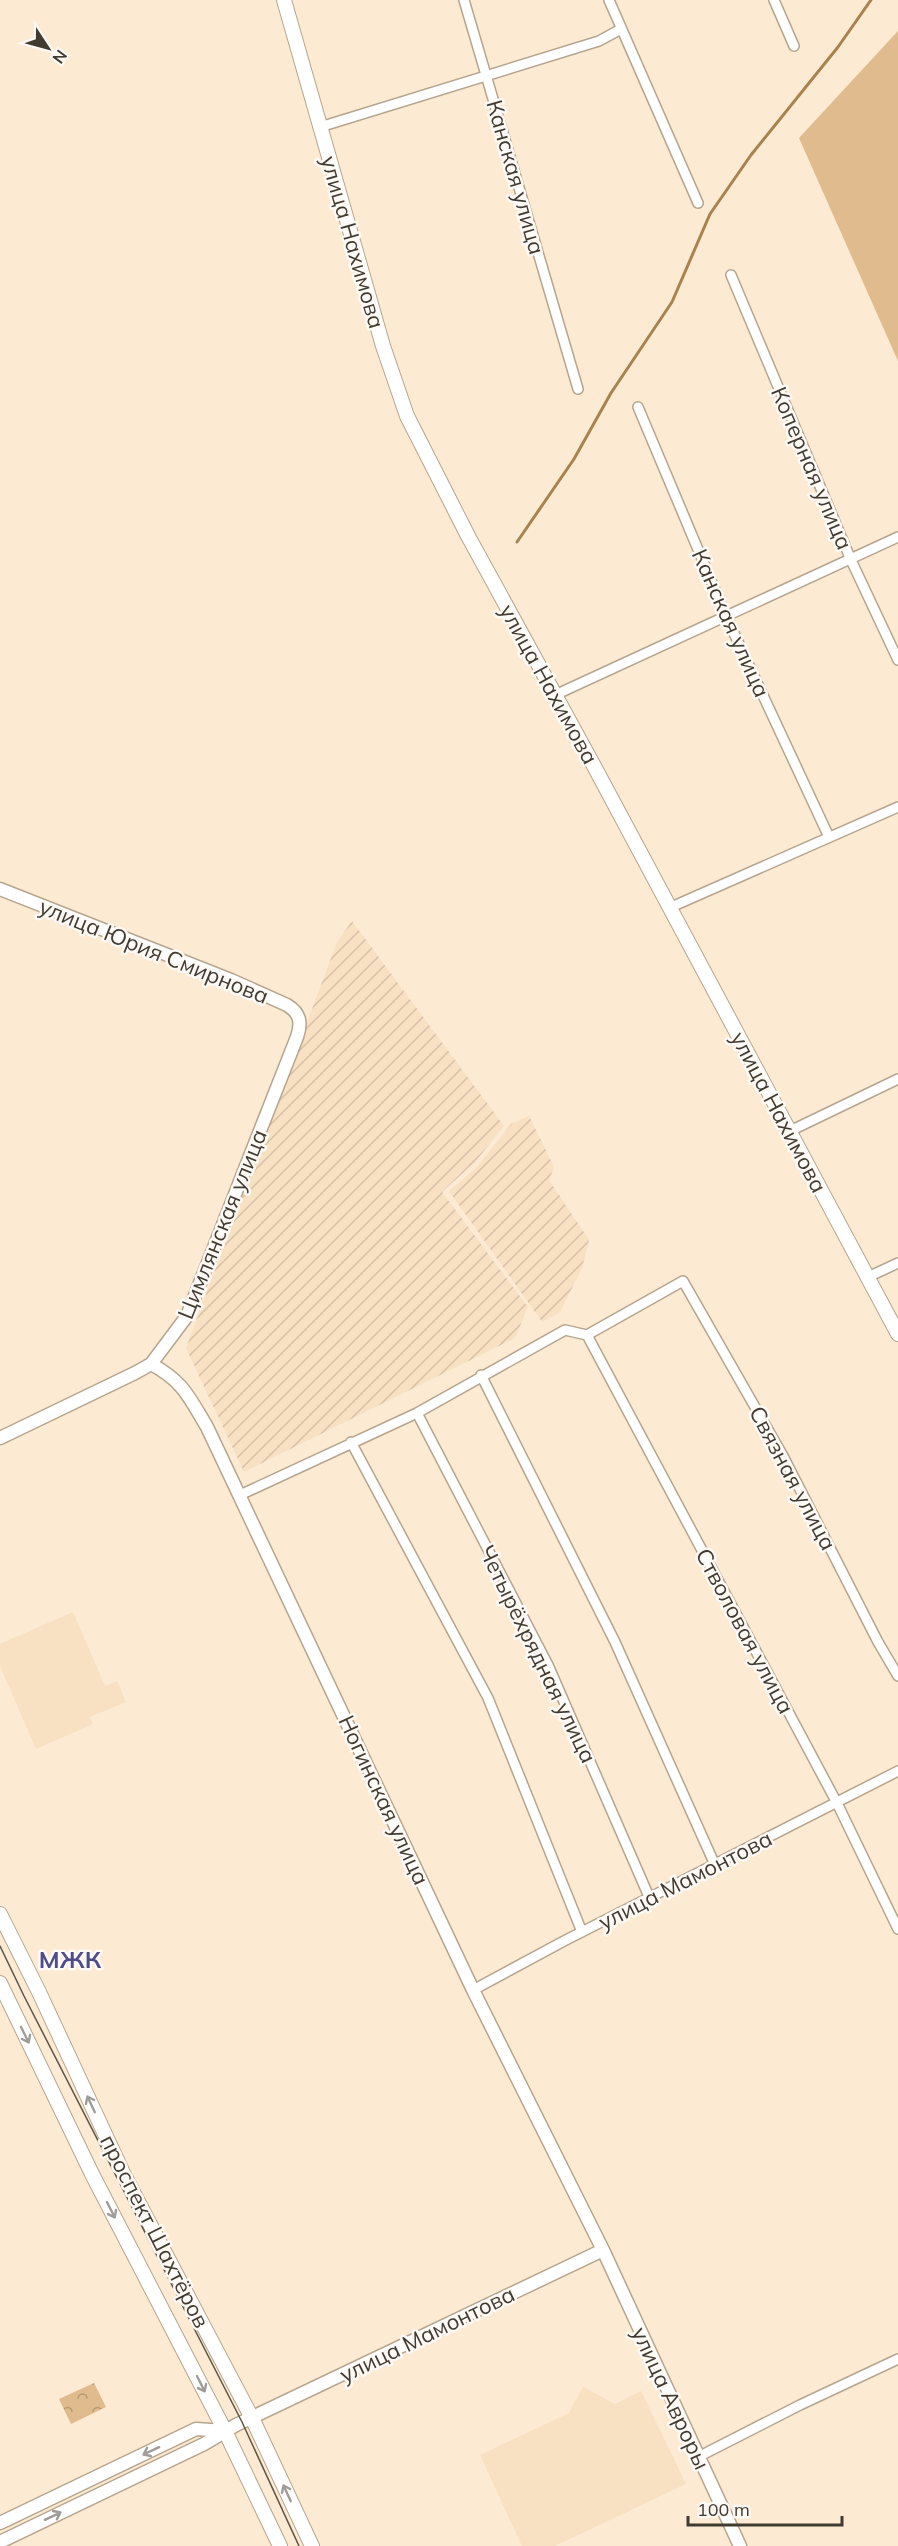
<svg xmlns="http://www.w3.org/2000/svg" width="898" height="2546" viewBox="0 0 898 2546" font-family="Mulish,sans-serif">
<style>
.built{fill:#f8e0c2}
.industrial{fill:url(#industrial-furrows)}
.park{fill:url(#park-crowns)}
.garden{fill:#dfbb8d}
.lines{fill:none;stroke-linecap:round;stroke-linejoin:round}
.stream{stroke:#a9834d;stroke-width:3}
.street-casing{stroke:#b6a58e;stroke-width:12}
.secondary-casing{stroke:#b6a58e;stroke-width:15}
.primary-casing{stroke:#b6a58e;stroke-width:16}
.street{stroke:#fff;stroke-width:9}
.secondary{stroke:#fff;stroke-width:12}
.primary{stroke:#fff;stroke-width:14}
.tram{stroke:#5d5549;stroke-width:1.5}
.oneway{stroke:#a09c98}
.labels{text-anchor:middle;stroke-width:5;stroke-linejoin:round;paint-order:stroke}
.street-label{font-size:22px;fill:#413a31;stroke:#fdf9f5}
.neighbourhood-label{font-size:24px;font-weight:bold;fill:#4f4c8a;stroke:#fdf9f5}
</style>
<defs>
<pattern id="industrial-furrows" width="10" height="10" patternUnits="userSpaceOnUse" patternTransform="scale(1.5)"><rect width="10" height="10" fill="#f8e0c2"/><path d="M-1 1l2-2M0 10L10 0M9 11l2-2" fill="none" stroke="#d6c1a7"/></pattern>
<pattern id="park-crowns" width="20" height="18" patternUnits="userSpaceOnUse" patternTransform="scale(1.5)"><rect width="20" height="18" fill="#dfbb8d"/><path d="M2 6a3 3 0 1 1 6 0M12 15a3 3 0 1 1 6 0" fill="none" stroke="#b69974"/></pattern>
</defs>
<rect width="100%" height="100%" fill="#fcead2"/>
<!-- built -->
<path class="built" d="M73,1612L105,1686L117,1681L126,1702L90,1717L93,1724L36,1749L0,1666V1644Z
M583,2387L615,2404L641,2391L686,2484L555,2546H522L480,2455L569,2413Z"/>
<!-- industrial -->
<path class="industrial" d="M352,921L504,1126L475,1162L442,1192L528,1307L515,1338L244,1472L186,1348L337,942Z
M529,1116L554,1167L549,1180L589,1240L582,1268L560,1312L542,1322L449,1191L476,1168L511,1124Z"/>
<!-- park -->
<path class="park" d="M94,2383L106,2407L71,2424L59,2399Z"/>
<!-- garden -->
<path class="garden" d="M898,31V361L799,138Z"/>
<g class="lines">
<!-- stream -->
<path class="stream" d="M517,542L574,459L611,393L672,302L710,214L751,155L838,47L871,0"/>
<!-- street casing -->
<g class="street-casing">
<path id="street" d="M464,0L578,389
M609,0L698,203
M774,0L794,46
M320,127L599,41L621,29
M731,275L851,560L898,660
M638,407L726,616L829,837
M555,695L898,537
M669,908L898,807
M790,1131L898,1079
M868,1277L898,1263
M587,1335L837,1803L898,1929
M481,1375L615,1642L715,1865
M417,1413L548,1665L650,1899
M351,1442L488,1698L582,1932
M240,1495L417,1413L565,1330L587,1335L683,1281L783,1456L878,1642L898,1676
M473,1990L564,1941L898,1771
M698,2457L800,2405L898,2359"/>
</g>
<!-- secondary casing -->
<g class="secondary-casing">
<path id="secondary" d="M0,889L231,980L287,1005C300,1013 302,1022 297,1037L187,1316L151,1364L135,1373L0,1438
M151,1364C183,1381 189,1397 207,1427L473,1990L603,2250L740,2546
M0,2523L196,2429L225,2431
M0,2542L204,2444L236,2425L603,2250"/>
</g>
<!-- primary casing -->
<g class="primary-casing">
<path id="primary" d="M284,0L383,346L407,416L468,536L594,766L898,1334
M0,1914L39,1992L124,2175L252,2418L312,2546
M0,1983L92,2174L225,2431L280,2546"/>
</g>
<!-- street -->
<use href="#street" class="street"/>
<!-- secondary -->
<use href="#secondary" class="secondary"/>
<!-- primary -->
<use href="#primary" class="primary"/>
<!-- tram -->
<path class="tram" d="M0,1946L24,1996L242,2422L299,2546"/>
</g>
<!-- one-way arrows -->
<defs><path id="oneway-shaft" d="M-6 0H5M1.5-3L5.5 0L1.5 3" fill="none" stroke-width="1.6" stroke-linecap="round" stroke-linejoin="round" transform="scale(1.5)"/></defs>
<g class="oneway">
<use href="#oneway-shaft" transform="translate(25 2035) rotate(64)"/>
<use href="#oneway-shaft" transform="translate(91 2104) rotate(-115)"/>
<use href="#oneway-shaft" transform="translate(111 2210) rotate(63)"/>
<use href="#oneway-shaft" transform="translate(201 2384) rotate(63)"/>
<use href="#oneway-shaft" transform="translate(151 2451) rotate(155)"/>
<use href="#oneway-shaft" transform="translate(287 2493) rotate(-115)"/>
<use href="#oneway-shaft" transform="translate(53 2516) rotate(-25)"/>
</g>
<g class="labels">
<!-- street labels -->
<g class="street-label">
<text transform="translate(516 177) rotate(74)" y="8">Канская улица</text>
<text transform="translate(353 242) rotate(74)" y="8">улица Нахимова</text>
<text transform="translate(812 468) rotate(67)" y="8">Коперная улица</text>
<text transform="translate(731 623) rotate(66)" y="8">Канская улица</text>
<text transform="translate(549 684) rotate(61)" y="8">улица Нахимова</text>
<text transform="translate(154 951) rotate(22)" y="8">улица Юрия Смирнова</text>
<text transform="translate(779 1112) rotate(62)" y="8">улица Нахимова</text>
<text transform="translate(222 1224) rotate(-68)" y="8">Цимлянская улица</text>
<text transform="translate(793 1478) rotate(62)" y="8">Связная улица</text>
<text transform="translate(745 1631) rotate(62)" y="8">Стволовая улица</text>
<text transform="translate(538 1654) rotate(64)" y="8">Четырёхрядная улица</text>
<text transform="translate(384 1800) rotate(65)" y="8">Ногинская улица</text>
<text transform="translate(685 1880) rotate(-27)" y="8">улица Мамонтова</text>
<text transform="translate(155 2231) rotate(63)" y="8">проспект Шахтёров</text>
<text transform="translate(427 2334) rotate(-26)" y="8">улица Мамонтова</text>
<text transform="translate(671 2398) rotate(65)" y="8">улица Авроры</text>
</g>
<!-- neighbourhood labels -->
<g class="neighbourhood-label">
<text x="70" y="1968">МЖК</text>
</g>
</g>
<!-- north arrow -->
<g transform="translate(48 48) rotate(126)" stroke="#fdf9f5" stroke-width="4.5" paint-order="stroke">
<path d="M0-4.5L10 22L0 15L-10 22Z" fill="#413a31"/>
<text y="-9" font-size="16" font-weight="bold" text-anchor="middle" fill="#413a31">N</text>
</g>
<!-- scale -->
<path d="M688 2516v9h154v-9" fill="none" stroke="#413a31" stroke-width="3"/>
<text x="697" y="2516" font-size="18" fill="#413a31" stroke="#fdf9f5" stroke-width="4.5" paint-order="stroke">100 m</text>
</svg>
